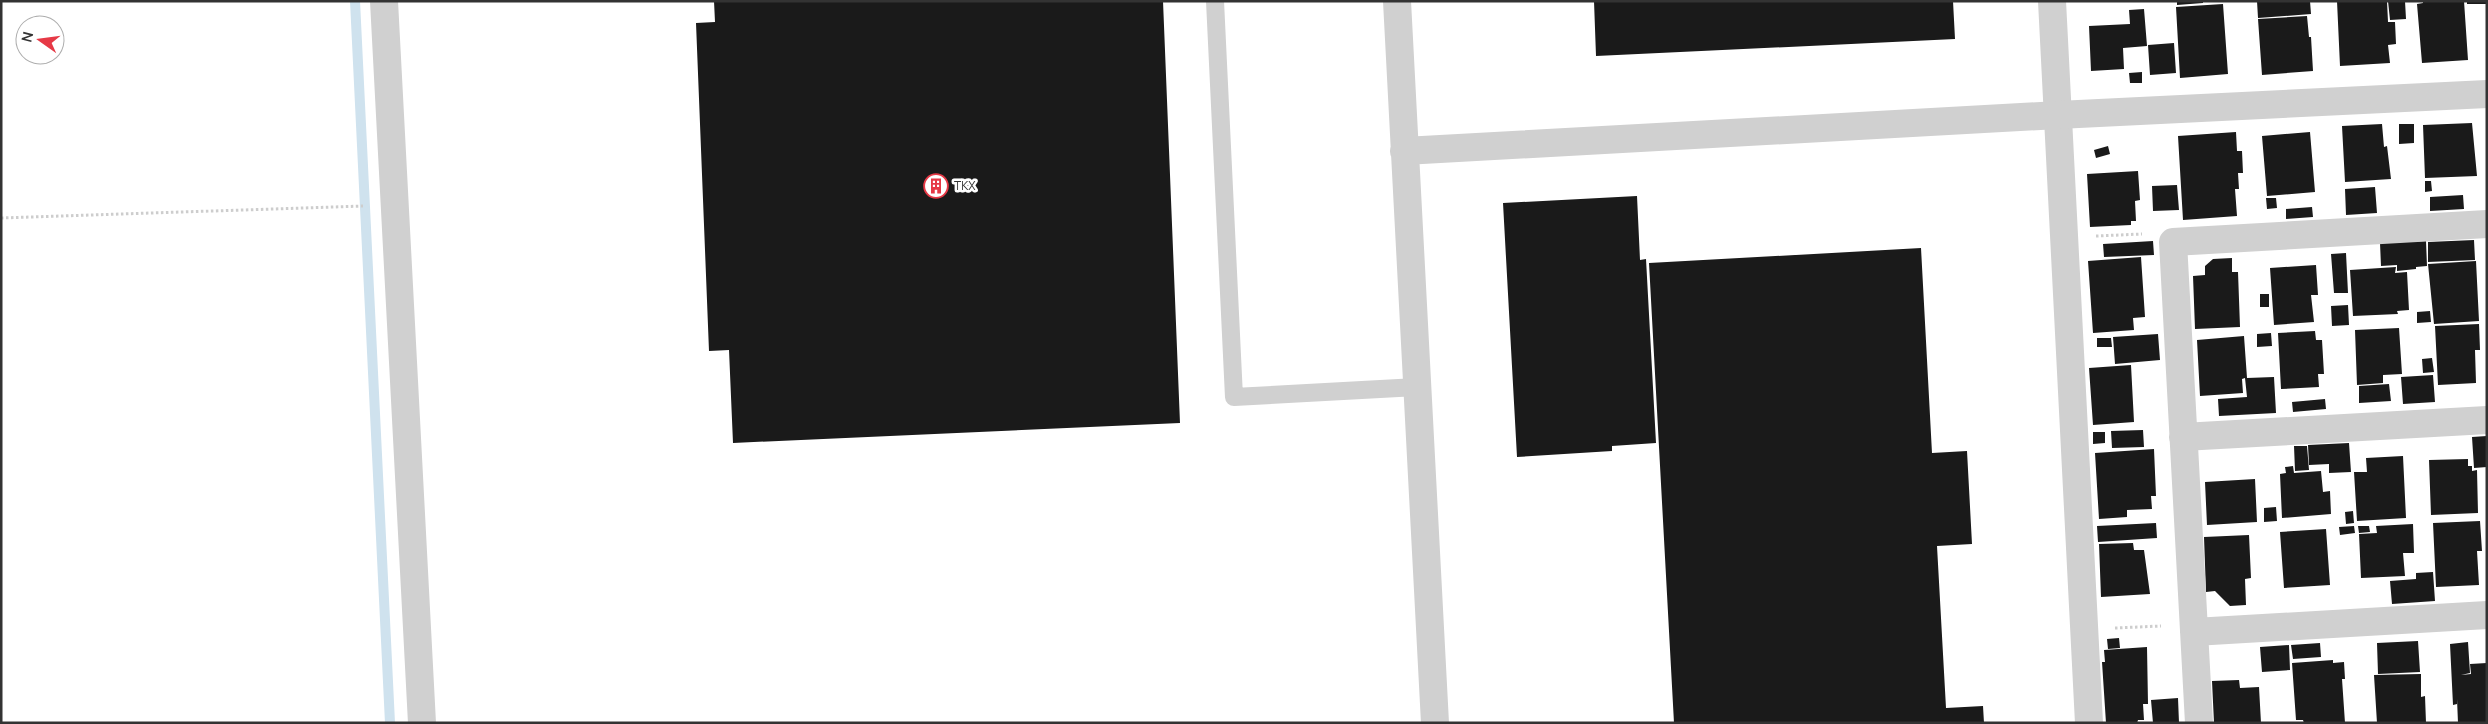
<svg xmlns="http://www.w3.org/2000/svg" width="2488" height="724" viewBox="0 0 2488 724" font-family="Manrope,sans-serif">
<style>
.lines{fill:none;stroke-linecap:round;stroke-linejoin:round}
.stream{stroke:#cfe2ee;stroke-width:10}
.building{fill:#1a1a1a}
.path{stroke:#cdcdcd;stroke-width:3;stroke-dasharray:2.5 2.5;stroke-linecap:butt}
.service{stroke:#d0d0d0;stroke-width:18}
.minor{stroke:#d0d0d0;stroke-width:28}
.tertiary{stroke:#d0d0d0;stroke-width:28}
.labels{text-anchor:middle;stroke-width:5;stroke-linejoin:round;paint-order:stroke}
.poi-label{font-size:12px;fill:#333;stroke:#fff;text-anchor:start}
</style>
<rect width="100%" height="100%" fill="#fff"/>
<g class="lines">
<!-- stream -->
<path class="stream" d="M355,1L390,723"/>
</g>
<!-- building -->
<path class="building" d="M714,1H1163L1180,423L733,443L729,350L709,351L696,23L715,22Z
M1594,1H1953L1955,39L1596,56Z
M2177,1H2203V3L2177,5Z
M2257,1H2310L2311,14L2258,18Z
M2337,1H2387L2388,22H2395L2396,44L2388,45L2390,63L2340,66Z
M2388,1H2405L2406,19L2390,20Z
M2423,1H2464L2468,60L2422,63L2417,4L2423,3Z
M2467,1H2487V4H2467Z
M2223,4L2228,74L2180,78L2176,7Z
M2144,9L2147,46L2123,48L2124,69L2091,71L2089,26L2130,24L2129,10Z
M2307,16L2309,37H2311L2313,71L2262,75L2258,19Z
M2174,43L2176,73L2150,75L2148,45Z
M2142,72V83H2130L2129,73Z
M2472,123L2477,176L2425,178L2423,125Z
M2382,124L2384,147L2387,146L2391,179L2345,182L2342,126Z
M2399,124H2414V143L2399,144Z
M2236,132L2237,151H2242L2243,173H2238L2239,189H2235L2237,216L2183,220L2178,136Z
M2310,132L2315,192L2267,196L2262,136Z
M2108,146L2110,154L2096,158L2094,150Z
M2138,171L2140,200L2135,201L2136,221H2131V225L2090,227L2087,174Z
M2425,181H2431L2432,191L2425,192Z
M2177,185L2179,210L2153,211L2152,186Z
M2375,187L2377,213L2346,215L2345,189Z
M2463,195L2464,209L2430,211V197Z
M1637,196L1640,260L1646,259L1656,443L1612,446V451L1517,457L1503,203Z
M2266,198H2276L2277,208L2267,209Z
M2312,207L2313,217L2286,219V209Z
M2474,240L2475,260L2428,262V242Z
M2153,241L2154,255L2104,257L2103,244Z
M2426,241L2427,266L2416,267V269L2397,271V265L2381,266L2380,243Z
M1921,248L1932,453L1967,451L1972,544L1937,546L1946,708L1983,706L1984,723H1674L1649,263Z
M2346,253L2348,293H2334L2331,254Z
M2141,257L2145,317L2133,318L2134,330L2093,333L2088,261Z
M2232,258V272H2238L2240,327L2195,329L2193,276L2205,275V266L2213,259Z
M2476,261L2479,321L2434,324L2428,264Z
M2316,265L2318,295H2311L2314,322L2274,325L2270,268Z
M2396,267L2395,273L2407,272L2409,310L2397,311L2398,314L2353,316L2350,270Z
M2260,294H2269V307H2260Z
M2348,305L2349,325L2332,326L2331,306Z
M2430,311L2431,322L2417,323V312Z
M2479,324L2480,350H2475L2476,383L2438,385L2435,326Z
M2399,328L2402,374L2383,375V383L2357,385L2355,330Z
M2315,331L2316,340H2322L2324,374H2318L2319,387L2281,389L2278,333Z
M2271,333L2272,346L2257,347V334Z
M2158,334L2160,360L2115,364L2113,337Z
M2244,336L2247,378L2274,377L2276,413L2219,416L2218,399L2247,397L2245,378L2242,379L2243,393L2200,396L2197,340Z
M2097,338H2111L2112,347H2097Z
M2432,358L2434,372L2423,373L2422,359Z
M2131,365L2134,422L2093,425L2089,368Z
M2433,375L2435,402L2403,404L2401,377Z
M2389,384L2391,401L2359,403V386Z
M2325,399L2326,409L2293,412L2292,402Z
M2143,430L2144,447L2112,448L2111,431Z
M2093,432H2105V443L2093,444Z
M2487,436V467L2474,468L2472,437Z
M2349,443L2351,472L2329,473V464L2309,465L2308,445Z
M2294,446H2307L2309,470L2295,471Z
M2154,449L2156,496H2151L2152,509L2127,510V517L2099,519L2095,453Z
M2403,456L2406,518L2357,521L2354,472H2367L2366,458Z
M2468,459V466H2472V471L2477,470L2478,513L2431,515L2429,460Z
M2293,466L2294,473L2321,471L2323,492L2330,491L2331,514L2282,518L2280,474L2286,473L2285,467Z
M2255,479L2257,522L2207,525L2205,482Z
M2276,507L2277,521L2264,522V508Z
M2353,511L2354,523L2346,524L2345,512Z
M2480,521L2482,551H2477L2479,585L2436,587L2433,523Z
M2156,523L2157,538L2098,542L2097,526Z
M2413,524L2414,553H2403L2405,576L2361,578L2359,534L2377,533L2376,526Z
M2354,526L2355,533L2340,535L2339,527Z
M2358,526H2369L2370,532L2359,533Z
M2326,529L2330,585L2284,588L2280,532Z
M2249,535L2251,578L2245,579L2246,605L2230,606L2215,591L2206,592L2204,537Z
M2133,543L2134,550H2144L2150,594L2101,597L2099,544Z
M2433,572L2435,601L2392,604L2390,581L2416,579V573Z
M2119,638L2120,648L2108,649L2107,639Z
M2418,641L2420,672L2378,674L2377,643Z
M2468,642L2470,673L2461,675L2471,674L2470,664L2487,663V723H2458L2457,699V704L2453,705L2450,644Z
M2320,643L2321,657L2293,659L2291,645Z
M2289,645L2290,670L2262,672L2260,647Z
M2147,647L2148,704H2143L2144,720H2138L2137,723H2106L2102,662H2105L2104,650Z
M2333,660V663L2344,662L2345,679H2342L2345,723H2304L2303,720H2296L2292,663Z
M2421,674V697L2425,696L2426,723H2377L2374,675Z
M2239,680L2240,688L2259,687L2261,723H2214L2212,681Z
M2178,698L2179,723H2153L2151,700Z"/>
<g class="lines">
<!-- path -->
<path class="path" d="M1,218L363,206
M2096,236L2142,234
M2115,628L2161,626"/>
<!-- service -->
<path class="service" d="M1215,1L1234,397L1417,387"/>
<!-- minor -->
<path class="minor" d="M384,1L422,723
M2052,1L2089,723
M2183,437L2487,420
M2194,632L2487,615
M2199,723L2173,242L2487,224"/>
<!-- tertiary -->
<path class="tertiary" d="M1397,1L1435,723
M1404,151L2058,115L2487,94"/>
</g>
<!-- icons -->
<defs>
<g id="building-ring" transform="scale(1.25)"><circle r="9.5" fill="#fff" stroke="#e63946" stroke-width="1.5"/><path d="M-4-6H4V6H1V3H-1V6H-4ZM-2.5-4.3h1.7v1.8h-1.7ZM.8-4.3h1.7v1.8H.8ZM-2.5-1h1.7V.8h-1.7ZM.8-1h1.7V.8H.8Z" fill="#e63946"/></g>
</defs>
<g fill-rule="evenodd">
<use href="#building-ring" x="936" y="186"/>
</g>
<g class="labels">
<!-- poi labels -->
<g class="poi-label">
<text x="954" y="190">TKX</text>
</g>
</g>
<!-- border -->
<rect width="2488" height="724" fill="none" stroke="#333333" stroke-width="5"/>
<!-- north arrow -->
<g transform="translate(40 40) rotate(284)"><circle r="24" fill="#ffffff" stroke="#adadad"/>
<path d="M0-4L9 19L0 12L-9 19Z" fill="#e63946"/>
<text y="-8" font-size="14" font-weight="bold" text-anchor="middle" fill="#333333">N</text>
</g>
</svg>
